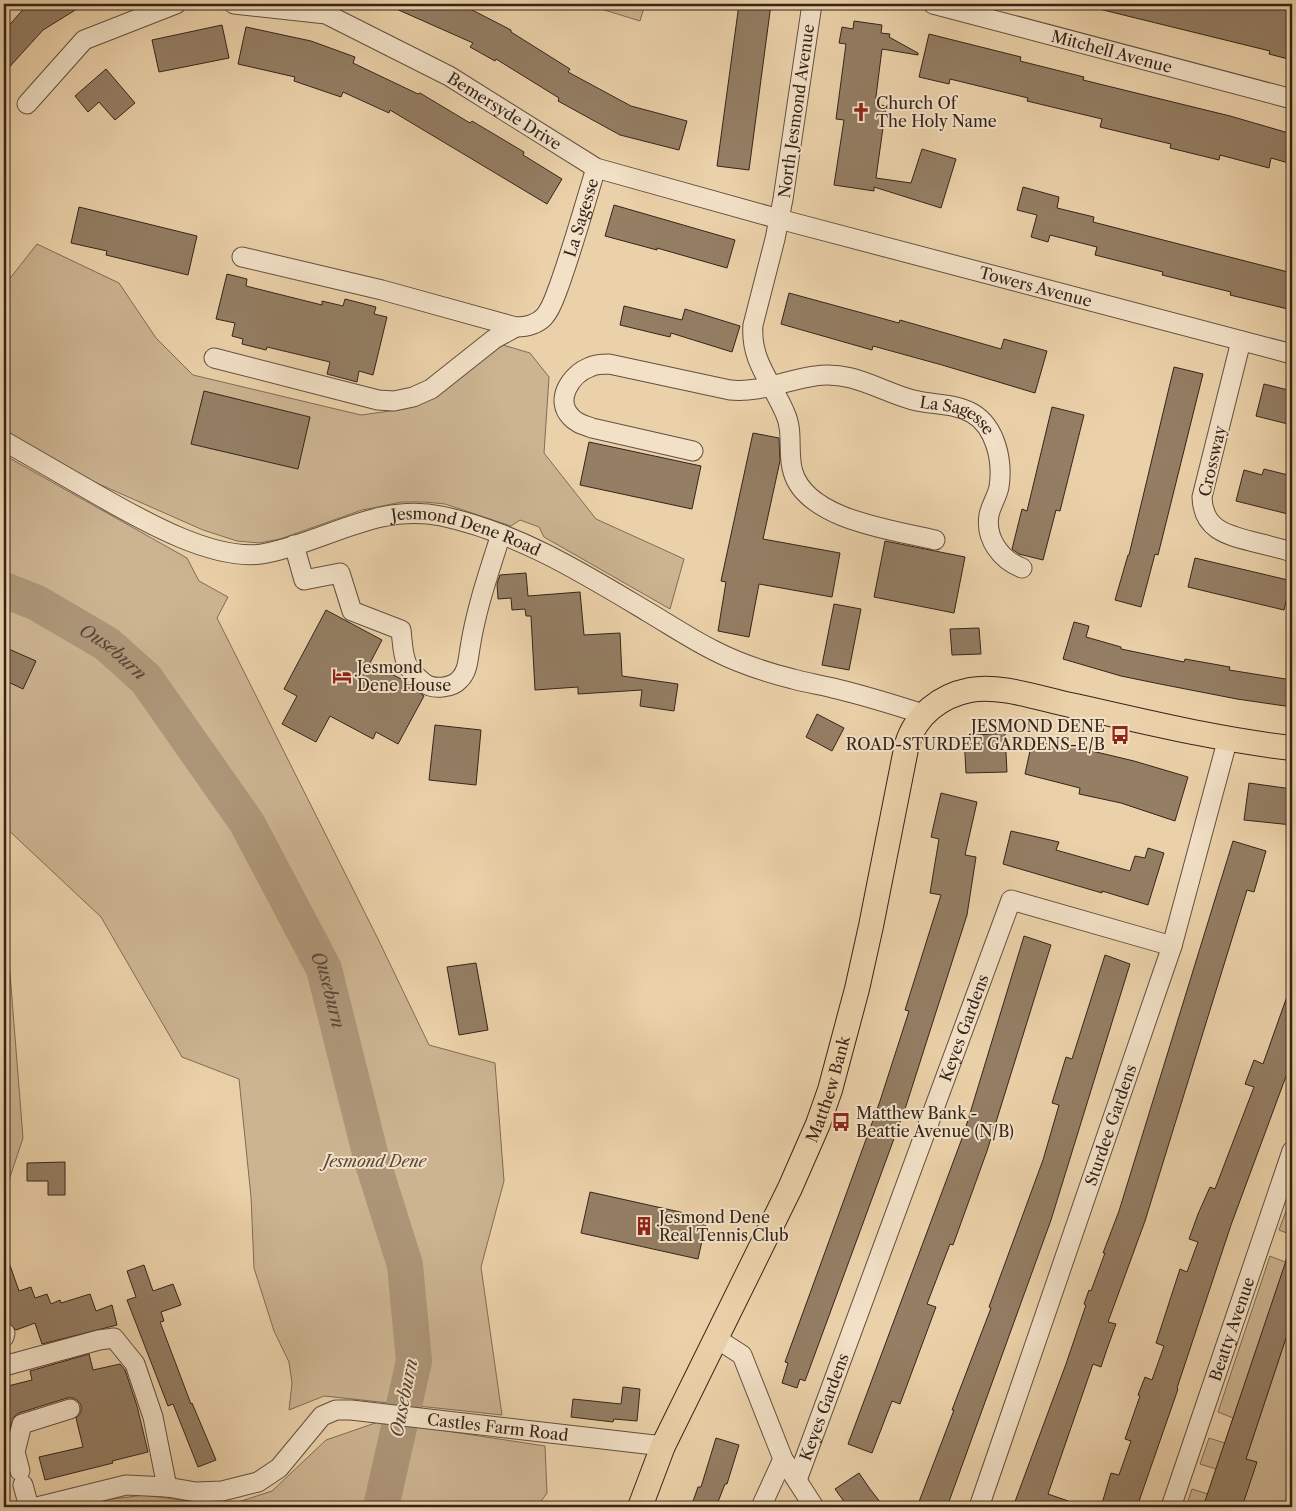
<svg xmlns="http://www.w3.org/2000/svg" width="1296" height="1511" viewBox="0 0 1296 1511" font-family="'Libre Caslon Text',serif">
<style>
.green{fill:#ccb491;stroke:#806c56}
.lines{fill:none;stroke-linecap:round;stroke-linejoin:round}
.river{stroke:#ad9678;stroke-width:36}
.building{fill:#947e64;stroke:#35241a}
.minor-casing{stroke:#624f3e;stroke-width:21}
.major-casing{stroke:#35241a;stroke-width:26}
.minor{stroke:#f2e1c7;stroke-width:19}
.major{stroke:#ebd1a9;stroke-width:24}
.labels{text-anchor:middle;stroke-width:4;stroke-linejoin:round;paint-order:stroke}
.street-label{font-size:16px;fill:#35241a;stroke:#f2e1c7}
.poi-label{font-size:16px;fill:#35241a;stroke:#f2e1c7;text-anchor:start}
.park-label{font-size:16px;font-style:italic;fill:#5b4838;stroke:#f2e1c7}
.water-label{font-size:18px;font-style:italic;fill:#594636;stroke:#f2e1c7}
</style>
<rect width="100%" height="100%" fill="#ebd1a9"/>
<filter id="stains"><feTurbulence type="fractalNoise" baseFrequency=".004" numOctaves="4"/><feColorMatrix values="0 0 0 0 .2 0 0 0 0 .09 0 0 0 0 .02 0 0 0 .5 -.17"/></filter>
<radialGradient id="worn" r=".72"><stop offset=".6" stop-color="#630" stop-opacity="0"/><stop offset="1" stop-color="#630" stop-opacity=".3"/></radialGradient>
<!-- green -->
<path class="green" d="M585,4H645L640,21Z
M37,244L119,283L156,338L193,375L361,415L404,409L441,389L462,372L503,345L530,353L549,377L544,453L596,519L684,559L670,609L544,537L539,527L520,520L511,526L445,504L425,502H402L362,510L280,539L259,543L237,541L203,530L74,473L4,431V286Z
M4,455L187,558L199,581L228,597L217,618L378,939L429,1045L495,1063L504,1181L481,1267L502,1415L324,1396L289,1410L292,1383L289,1362L274,1331L254,1268L251,1197L239,1079L182,1057L101,917L4,826Z
M4,897L23,1138L4,1195Z
M1292,1195V1235L1279,1230Z
M1292,1242V1507H1186L1192,1489L1208,1494L1216,1469L1200,1464L1209,1438L1225,1443L1233,1418L1218,1412L1270,1256L1285,1262Z
M381,1421L545,1446L547,1493L537,1507H77L97,1501L144,1495L226,1506L272,1491L326,1440Z"/>
<g class="lines">
<!-- river -->
<path class="river" id="s1" d="M4,590L37,603L107,644L146,679L247,823L324,969L371,1157L405,1265L414,1361L381,1507"/>
</g>
<!-- building -->
<path class="building" d="M28,4H85L43,30L4,73V31Z
M385,4H459L478,13L511,30V32L570,69L568,72L631,106L687,121L679,150L620,135L558,101L559,98L496,59L495,61L470,47L473,43Z
M739,4H771L749,170L717,166Z
M1099,4H1273L1292,8V60L1269,54L1270,51L1099,9Z
M854,21L882,25L881,33L890,34L889,37L918,53V55L882,49L875,104L886,106L876,178L911,183L922,149L956,159L941,208L874,187V191L834,185L844,120L836,119L846,44L839,43L842,27L853,29Z
M222,25L229,58L159,72L152,40Z
M246,27L311,41L355,57L353,63L418,94L420,93L470,123L472,121L524,152L523,155L562,179L547,204L390,110L389,113L343,92L341,97L294,81L295,77L238,64Z
M929,34L1021,57L1020,61L1084,77L1083,80L1230,116L1292,134V164L1271,158L1269,168L1220,155L1219,160L1170,148L1171,144L1100,127L1102,119L1027,101L1028,98L950,79L949,84L919,77Z
M106,69L135,103L115,120L99,102L88,112L75,96Z
M1023,187L1059,197L1057,208L1094,217L1093,222L1292,273V310L1230,295L1231,292L1162,275L1163,272L1095,255L1097,247L1050,235L1048,242L1031,237L1037,215L1017,210Z
M614,205L735,240L727,268L657,248V250L605,236Z
M79,207L197,236L188,275L106,255L107,251L71,243Z
M227,274L247,279L246,286L322,305V301L343,306L345,299L376,307L374,314L387,317L373,375L359,371L357,382L327,374L330,362L267,347L266,350L242,344L243,339L232,336L235,323L216,319Z
M789,293L899,323L900,320L1001,349L1004,339L1047,351L1035,393L942,365L873,346L872,350L781,324Z
M624,306L682,320L685,309L740,326L732,352L671,333L670,337L620,325Z
M1174,367L1203,374L1158,555L1155,554L1141,607L1115,600L1128,555H1129Z
M1264,384L1292,391V425L1256,416Z
M204,391L310,417L298,469L191,444Z
M1052,407L1084,415L1060,511L1056,510L1043,560L1019,554L1012,549L1022,509L1027,511Z
M753,433L779,438L780,461L763,539L840,553L832,597L759,584L749,637L718,631L726,582L721,581Z
M589,442L701,466L692,509L580,485Z
M1264,469L1292,476V515L1236,501L1244,470L1262,475Z
M885,541L965,557L954,613L874,597Z
M1195,558L1292,581V599L1287,598L1284,610L1188,587Z
M526,573L528,596L580,592L584,635L620,633L622,676L678,684L674,711L640,706L642,690L578,694V687L535,690L531,616H526L525,609L512,610L511,598L498,599L497,584L500,575Z
M834,604L861,609L849,670L822,665Z
M326,610L382,640L370,663L407,682L424,696L398,744L376,732L373,739L330,716L316,742L282,724L297,696L284,689Z
M1074,622L1089,626L1086,637L1121,647V649L1184,662L1185,659L1230,667L1229,670L1292,680V707L1237,699L1160,684L1121,676L1063,659Z
M979,628L981,654L952,655L950,629Z
M4,647L36,661L23,689L4,680Z
M817,714L844,728L832,751L806,737Z
M435,725L481,730L476,785L429,780Z
M1005,733L1007,772L966,773L964,736Z
M1033,737L1134,761L1188,777L1175,821L1121,803L1079,794L1080,788L1025,774Z
M1249,783L1292,789V825L1244,820Z
M941,793L977,802L965,855L976,857L967,915L906,1106L805,1381L800,1379L797,1388L782,1383L788,1363L785,1362L880,1101L909,1011L905,1010L941,895L930,893L939,839L931,837Z
M1011,831L1059,842L1056,850L1130,871L1135,856L1145,858L1148,848L1164,853L1148,905L1102,891V893L1003,864Z
M1233,841L1266,851L1254,892L1247,890L1145,1221L1108,1322L1116,1324L1107,1349L1101,1367L1093,1364L1048,1494L1077,1504L1076,1507H1013L1066,1364L1086,1305L1084,1304L1089,1290L1091,1291L1105,1253H1103L1119,1211Z
M1024,936L1051,945L987,1151L953,1245L950,1244L927,1304L936,1307L900,1404L892,1401L872,1453L848,1444L964,1133Z
M1105,955L1130,964L1051,1220L947,1507H917L954,1410H952L991,1308L989,1307L1043,1160L1059,1105L1052,1103L1066,1057L1072,1059Z
M476,963L488,1030L459,1035L447,967Z
M1290,988L1292,989V1060L1231,1225L1177,1388L1178,1389L1137,1507H1101L1111,1473L1119,1475L1131,1441L1125,1439L1140,1396L1138,1395L1145,1377L1152,1380L1164,1346L1156,1343L1180,1269L1187,1272L1198,1242L1189,1239L1198,1214L1210,1187L1215,1189L1254,1087L1245,1084L1254,1060L1263,1064Z
M65,1162V1195H48V1181H27V1163Z
M590,1192L707,1218L698,1259L581,1233Z
M1290,1249H1292V1320L1246,1459L1257,1462L1242,1507H1203Z
M4,1254H6L19,1291L31,1287L35,1298L47,1294L51,1304L60,1300L61,1303L90,1294L96,1311L112,1305L117,1325L42,1344L35,1323L16,1330L9,1323L4,1306Z
M144,1265L153,1291L173,1284L181,1305L161,1312L164,1321L160,1322L191,1404L192,1403L216,1460L198,1467L173,1404L168,1406L127,1300L136,1297L127,1271Z
M89,1354L93,1370L120,1364L125,1370L137,1406L148,1452L112,1461L113,1463L45,1480L39,1457L83,1447L76,1418L81,1412V1405L77,1400L73,1398H67L19,1413L14,1417L9,1431L4,1432V1387L32,1380L30,1371Z
M623,1387L640,1389L637,1421L614,1419L613,1422L571,1417L573,1399L621,1404Z
M716,1438L739,1445L727,1484H725L716,1507H691L698,1487H701Z
M859,1473L870,1489L884,1507H848L835,1489Z"/>
<g class="lines">
<!-- minor casing -->
<g class="minor-casing">
<g id="minor">
<path id="s2" d="M234,4L326,14L449,76L596,168L779,219L1292,354"/>
<path d="M812,4L783,199L775,239L753,325C750,361 772,382 785,413C794,432 787,453 793,472C807,520 894,530 935,540"/>
<path id="s3" d="M933,4L1292,99"/>
<path d="M27,104L84,40L176,4"/>
<path id="s4" d="M242,257L382,290L516,327C527,327 536,325 544,317C552,308 555,296 559,286C573,247 584,207 596,168"/>
<path d="M1241,341L1202,497C1203,530 1227,535 1254,542C1266,545 1279,548 1292,552"/>
<path d="M214,358L378,400L394,401L413,397L431,389L494,339L516,327"/>
<path id="s5" d="M4,441C30,456 56,471 82,486C128,512 213,565 267,553C327,541 377,503 441,516C517,532 583,573 648,612C670,625 691,639 713,650C738,663 765,672 793,679C807,683 822,685 837,689C866,696 895,705 923,714"/>
<path id="s6" d="M693,451L592,428C584,425 576,423 571,417C554,400 571,374 590,367C596,364 602,364 609,364L730,390C760,393 786,380 815,376C851,370 880,391 913,400C933,405 954,403 972,413C996,427 1003,461 999,487C997,497 991,505 989,515C985,539 1001,560 1022,568"/>
<path d="M294,545L304,580L340,573L352,611L401,630C404,657 402,666 424,683C433,690 452,688 459,680C468,672 468,659 470,648C476,609 489,572 501,534"/>
<path d="M4,1337L5,1333"/>
<path d="M717,1339L742,1355L783,1459L814,1507"/>
<path d="M4,1366L99,1340L114,1338L135,1364L153,1417L167,1487"/>
<path d="M20,1471L15,1452L22,1424L70,1409"/>
<path id="s7" d="M797,1480L1011,900L1172,946"/>
<path d="M23,1485L29,1507"/>
<path id="s8" d="M37,1507L126,1485L167,1487L196,1492L222,1491L258,1482L279,1468L322,1416L336,1410H351L663,1446"/>
<path d="M761,1507L783,1459"/>
<path id="s9" d="M979,1507L1172,946L1228,738"/>
<path id="s10" d="M1171,1507L1292,1151"/>
</g>
</g>
<!-- major casing -->
<g class="major-casing">
<g id="major">
<path id="s11" d="M640,1507L663,1446L790,1188L818,1124L830,1090L857,989L871,926L907,744C916,715 940,696 970,690C1001,684 1044,700 1075,706C1147,722 1219,740 1292,748"/>
</g>
</g>
<!-- minor -->
<use href="#minor" class="minor"/>
<!-- major -->
<use href="#major" class="major"/>
</g>
<!-- icons -->
<defs>
<g id="church-bare" transform="scale(1.5)"><path d="M-1.2-6h2.4v3.5h3.3v2.4h-3.3V6h-2.4V-.1h-3.3v-2.4h3.3Z" fill="#8f2418" stroke="#f2e1c7" stroke-width="2.5" paint-order="stroke"/></g>
<g id="hotel-bare" transform="scale(1.5)"><path d="M-6-4.5h1.5V1H6V5H4.5V3h-9V5H-6ZM-4 0a1.8 1.8 0 1 1 3.6 0ZM.5 0V-2.5h3Q6-2.5 6 0Z" fill="#8f2418" stroke="#f2e1c7" stroke-width="2.5" paint-order="stroke"/></g>
<g id="bus-bare" transform="scale(1.5)"><path d="M-5-6H5V4H4V6H2V4H-2V6H-4V4H-5ZM-3.5-4V0h7V-4ZM-3.5 1.2v1.5H-2V1.2ZM2 1.2v1.5H3.5V1.2Z" fill="#8f2418" stroke="#f2e1c7" stroke-width="2.5" paint-order="stroke"/></g>
<g id="building-bare" transform="scale(1.5)"><path d="M-4-6H4V6H1V3H-1V6H-4ZM-2.5-4.3h1.7v1.8h-1.7ZM.8-4.3h1.7v1.8H.8ZM-2.5-1h1.7V.8h-1.7ZM.8-1h1.7V.8H.8Z" fill="#8f2418" stroke="#f2e1c7" stroke-width="2.5" paint-order="stroke"/></g>
</defs>
<g fill-rule="evenodd">
<use href="#church-bare" x="861" y="112"/>
<use href="#hotel-bare" x="342" y="676"/>
<use href="#bus-bare" x="1120" y="735"/>
<use href="#bus-bare" x="841" y="1122"/>
<use href="#building-bare" x="644" y="1226"/>
</g>
<g class="labels">
<!-- street labels -->
<g class="street-label">
<text dy="6" stroke="none"><textPath href="#s3" startOffset="185">Mitchell Avenue</textPath></text>
<text dy="6" stroke="none"><textPath href="#s2" startOffset="296">Bemersyde Drive</textPath></text>
<text transform="translate(796 111) rotate(-82)" y="6">North Jesmond Avenue</text>
<text dy="6" stroke="none"><textPath href="#s4" startOffset="420">La Sagesse</textPath></text>
<text dy="6" stroke="none"><textPath href="#s2" startOffset="859">Towers Avenue</textPath></text>
<text dy="6" stroke="none"><textPath href="#s6" startOffset="570">La Sagesse</textPath></text>
<text transform="translate(1212 461) rotate(-77)" y="6">Crossway</text>
<text dy="6" stroke="none"><textPath href="#s5" startOffset="498">Jesmond Dene Road</textPath></text>
<text dy="6" stroke="none"><textPath href="#s7" startOffset="482">Keyes Gardens</textPath></text>
<text dy="6" stroke="none"><textPath href="#s11" startOffset="459">Matthew Bank</textPath></text>
<text dy="6" stroke="none"><textPath href="#s9" startOffset="404">Sturdee Gardens</textPath></text>
<text dy="6" stroke="none"><textPath href="#s10" startOffset="188">Beatty Avenue</textPath></text>
<text dy="6" stroke="none"><textPath href="#s7" startOffset="78">Keyes Gardens</textPath></text>
<text dy="6" stroke="none"><textPath href="#s8" startOffset="496">Castles Farm Road</textPath></text>
</g>
<!-- poi labels -->
<g class="poi-label">
<text x="876" y="109">Church Of<tspan x="876" dy="18">The Holy Name</tspan></text>
<text x="357" y="673">Jesmond<tspan x="357" dy="18">Dene House</tspan></text>
<text x="1105" y="732" text-anchor="end">JESMOND DENE<tspan x="1105" dy="18">ROAD-STURDEE GARDENS-E/B</tspan></text>
<text x="856" y="1119">Matthew Bank -<tspan x="856" dy="18">Beattie Avenue (N/B)</tspan></text>
<text x="659" y="1223">Jesmond Dene<tspan x="659" dy="18">Real Tennis Club</tspan></text>
</g>
<!-- park labels -->
<g class="park-label">
<text x="375" y="1167">Jesmond Dene</text>
</g>
<!-- water labels -->
<g class="water-label">
<text dy="6" stroke="none"><textPath href="#s1" startOffset="126">Ouseburn</textPath></text>
<text dy="6" stroke="none"><textPath href="#s1" startOffset="531">Ouseburn</textPath></text>
<text transform="translate(404 1398) rotate(-79)" y="6">Ouseburn</text>
</g>
</g>
<!-- margin -->
<rect width="1296" height="1511" fill="none" stroke="#ebd1a9" stroke-width="20"/>
<rect x="5" y="5" width="1286" height="1501" fill="none" stroke="#35241a" stroke-width="2.5"/>
<rect x="10" y="10" width="1276" height="1491" fill="none" stroke="#35241a"/>
<rect width="100%" height="100%" filter="url(#stains)"/>
<rect width="100%" height="100%" fill="url(#worn)"/>
</svg>
